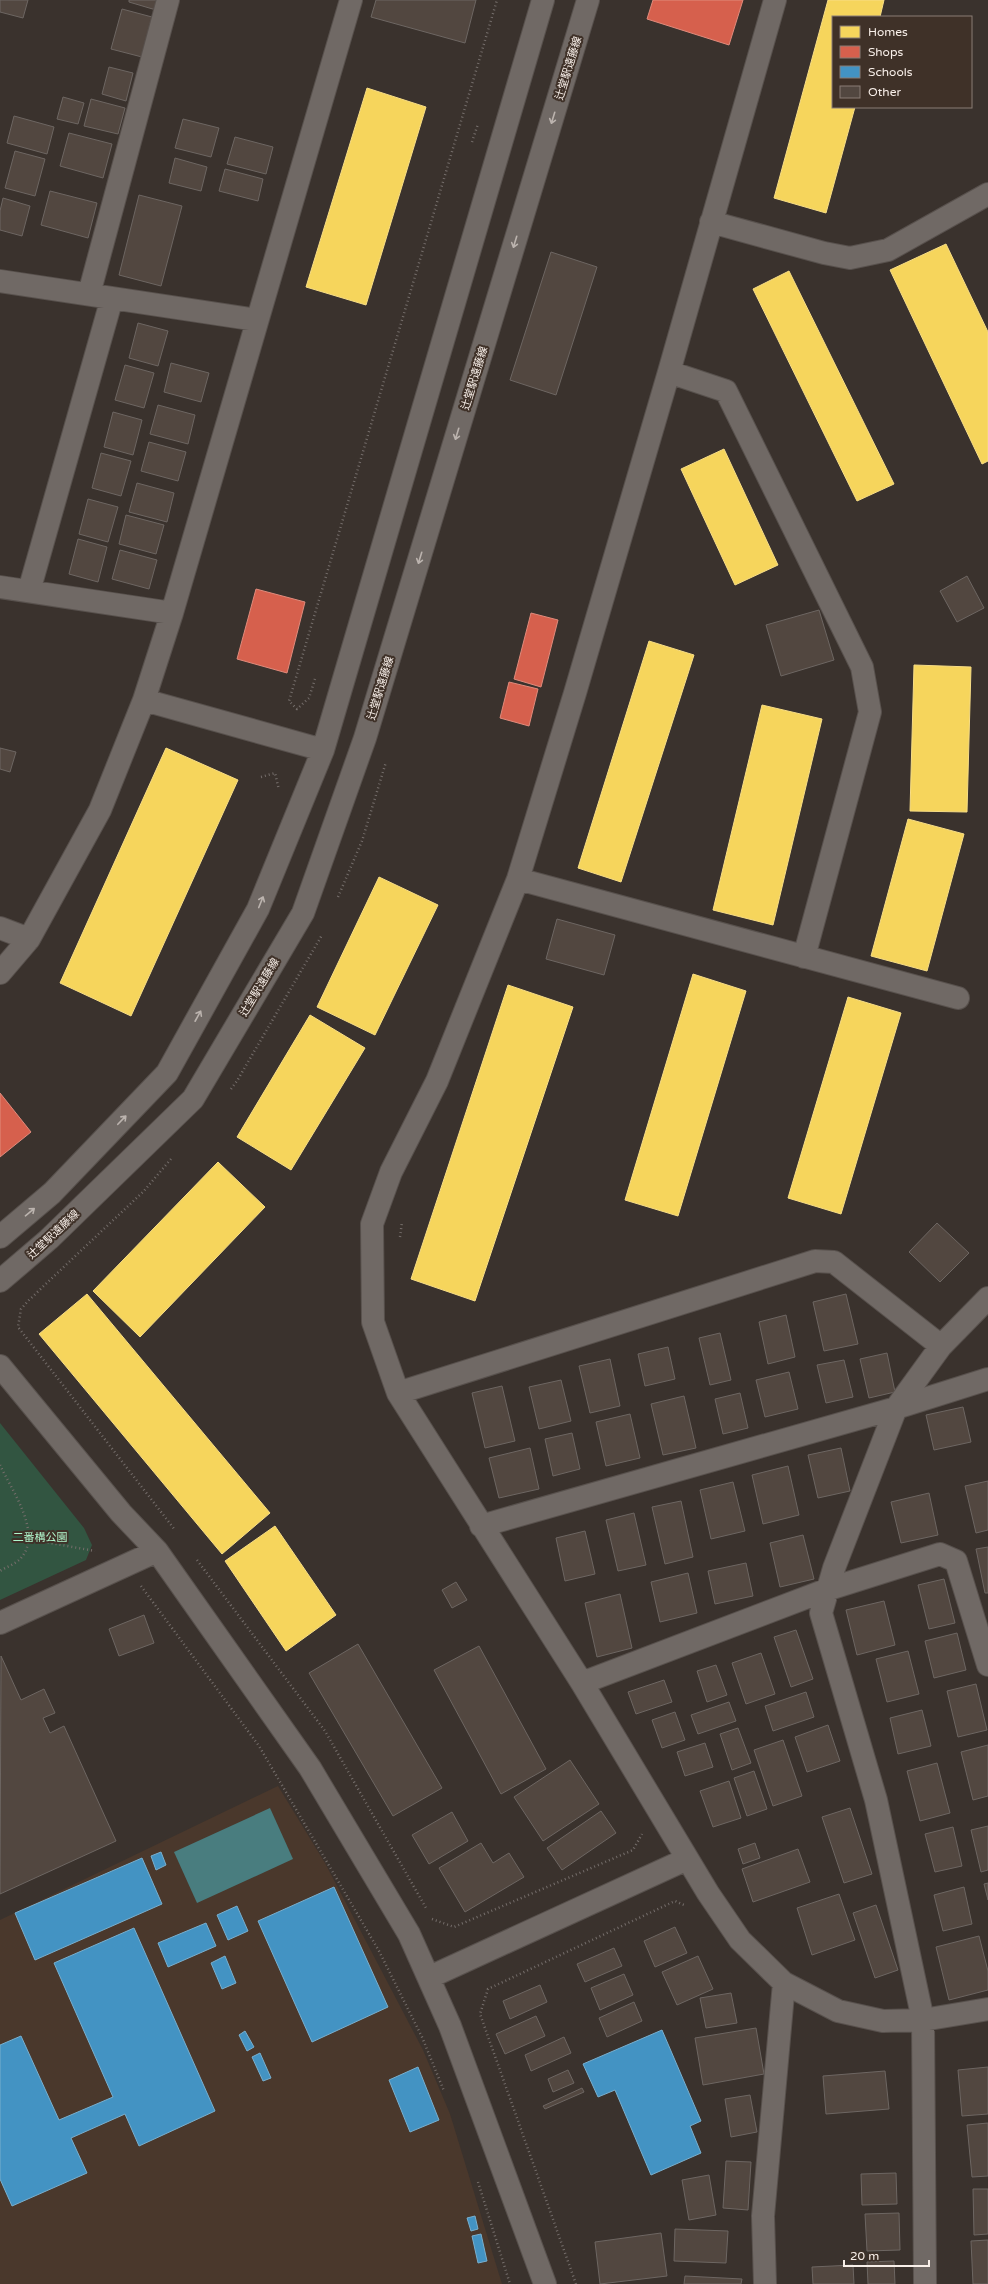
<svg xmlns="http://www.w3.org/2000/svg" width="988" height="2284" viewBox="0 0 988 2284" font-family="'Varela Round','Noto Sans JP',sans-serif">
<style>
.built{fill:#4a382c}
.green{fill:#325541}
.water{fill:#497d7f}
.homes{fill:#f6d55c;stroke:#f7dd86}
.shops{fill:#d6604d;stroke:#e08b7c}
.schools{fill:#4393c3;stroke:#79afce}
.building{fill:#524740;stroke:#6d6662}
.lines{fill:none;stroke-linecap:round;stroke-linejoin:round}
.minor-casing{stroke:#58514d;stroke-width:24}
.path{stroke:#756e6b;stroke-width:2.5;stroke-dasharray:1 3;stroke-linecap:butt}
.minor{stroke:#706965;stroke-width:22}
.oneway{stroke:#bbb3ae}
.labels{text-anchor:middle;stroke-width:4;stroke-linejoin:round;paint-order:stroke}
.street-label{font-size:11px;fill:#f8efe9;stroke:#3f3128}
.park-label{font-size:11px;fill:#b0f7cd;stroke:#3f3128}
</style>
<rect width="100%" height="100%" fill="#3a322d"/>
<!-- built -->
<path class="built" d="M278,1786L325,1863L423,2050L450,2114L502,2284H0V1920Z"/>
<!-- green -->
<path class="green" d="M0,1423L84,1528L92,1545L86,1560L0,1600Z"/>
<!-- water -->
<path class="water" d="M270,1808L293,1859L197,1903L174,1852Z"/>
<!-- homes -->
<path class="homes" d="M828,0H884L880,17H833V107H855L826,213L774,198Z
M367,88L426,107L366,305L306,287Z
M946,244L988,332V461L982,464L890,270Z
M789,271L894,484L857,501L753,289Z
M724,449L778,565L735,585L681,469Z
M649,641L694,655L621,882L578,868Z
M914,665L971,667L967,812L910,811Z
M762,705L822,719L773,925L713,910Z
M166,748L238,780L131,1016L60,983Z
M908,819L964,834L927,971L871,956Z
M379,877L438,905L375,1035L317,1007Z
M693,974L746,991L678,1216L625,1200Z
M508,985L573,1007L475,1301L411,1279Z
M848,997L901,1013L841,1214L788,1198Z
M310,1015L365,1048L291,1170L237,1137Z
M218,1162L265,1207L140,1337L93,1291Z
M87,1294L270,1513L222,1554L39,1334Z
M275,1526L336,1615L286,1651L225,1561Z"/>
<!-- shops -->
<path class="shops" d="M653,0H743L729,45L647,19Z
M256,589L305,602L287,673L237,659Z
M531,613L558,620L541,687L514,679Z
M509,682L538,689L529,726L500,718Z
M0,1093L31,1132L0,1157Z"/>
<!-- schools -->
<path class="schools" d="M161,1852L166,1865L156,1870L151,1856Z
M142,1858L162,1904L35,1960L15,1913Z
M334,1887L388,2007L312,2042L258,1921Z
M237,1906L248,1931L228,1940L217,1915Z
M206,1923L216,1946L168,1967L158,1943Z
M134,1928L215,2111L139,2146L125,2114L71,2138L87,2173L12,2206L0,2179V2045L21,2036L59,2120L113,2097L54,1963Z
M225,1956L236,1983L222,1989L211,1963Z
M662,2030L701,2121L690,2126L701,2153L651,2175L615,2090L598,2097L583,2064Z
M245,2031L254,2047L247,2051L239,2035Z
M260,2053L271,2078L263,2081L252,2057Z
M418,2067L439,2120L410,2132L389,2080Z
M475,2216L478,2229L471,2231L467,2218Z
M481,2234L487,2261L478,2263L472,2236Z"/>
<!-- building -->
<path class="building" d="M0,0H28L23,18L0,12Z
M129,0H158L156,10L129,2Z
M376,0H476L465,43L371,17Z
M122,9L152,17L142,57L111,49Z
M109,67L133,73L126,101L102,94Z
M63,97L84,103L78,124L57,119Z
M91,99L125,108L118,134L84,126Z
M14,116L54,127L47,154L7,143Z
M183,119L219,128L211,157L175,148Z
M69,133L112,144L103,178L60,166Z
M235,137L273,147L266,174L227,164Z
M15,151L45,159L35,196L5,188Z
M175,158L207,167L201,191L169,183Z
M225,169L263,179L258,201L219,191Z
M50,191L97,203L88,238L41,225Z
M139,195L182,206L161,286L119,275Z
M3,198L30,206L22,236L0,230V211Z
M551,252L597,267L556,395L510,380Z
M138,323L168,331L158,366L129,358Z
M171,363L209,373L201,402L164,392Z
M125,365L154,373L144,408L115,400Z
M158,405L195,415L188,444L150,434Z
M113,412L142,420L133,455L104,447Z
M149,442L186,452L178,481L141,471Z
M101,453L131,461L121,496L92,488Z
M137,483L174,493L167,522L129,512Z
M88,499L118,507L108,542L79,534Z
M126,515L164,525L156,554L119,544Z
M78,539L107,547L98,582L69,574Z
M120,550L157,560L149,589L112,579Z
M967,576L984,608L957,622L940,591Z
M819,610L834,660L781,676L766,625Z
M0,748L16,752L10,772L0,769Z
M557,919L615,935L604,975L546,959Z
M937,1223L969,1253L940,1282L909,1252Z
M846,1294L858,1344L824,1351L813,1302Z
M786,1315L795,1357L768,1364L759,1322Z
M720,1333L731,1380L710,1385L699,1338Z
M668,1347L675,1379L645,1386L638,1354Z
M887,1353L895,1392L869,1398L860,1359Z
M610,1359L620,1406L590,1413L579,1366Z
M844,1360L853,1397L826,1403L817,1365Z
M789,1372L798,1409L765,1417L756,1380Z
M561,1380L571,1421L539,1429L529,1387Z
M502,1386L515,1441L485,1448L472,1393Z
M740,1393L748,1428L723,1434L715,1399Z
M684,1396L696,1448L663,1455L651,1404Z
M963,1407L971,1442L934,1450L926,1415Z
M630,1414L640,1458L606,1466L596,1422Z
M572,1433L580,1469L553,1476L545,1439Z
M530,1448L539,1489L499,1498L489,1458Z
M841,1448L850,1491L818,1498L808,1455Z
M788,1466L799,1515L763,1524L752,1475Z
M988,1481V1530L976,1533L965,1486Z
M733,1482L745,1531L711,1539L700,1490Z
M929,1493L938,1535L901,1543L891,1502Z
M681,1501L693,1557L665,1564L652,1507Z
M634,1513L646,1565L618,1571L606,1520Z
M585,1531L595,1574L565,1581L556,1538Z
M803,1535L814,1579L780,1587L770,1543Z
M988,1547V1593H985L976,1549Z
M746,1563L753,1596L715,1604L708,1571Z
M688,1573L697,1613L660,1622L651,1582Z
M944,1579L955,1623L929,1629L918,1585Z
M456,1582L467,1600L452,1608L442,1590Z
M620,1594L632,1648L597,1657L585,1603Z
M884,1601L895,1645L857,1655L846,1610Z
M144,1615L154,1643L119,1656L109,1629Z
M796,1630L813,1679L791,1687L774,1637Z
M957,1633L966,1670L934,1678L925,1641Z
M358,1644L442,1788L393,1816L309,1673Z
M479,1646L546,1769L501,1794L434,1670Z
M908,1651L919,1694L887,1702L876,1659Z
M761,1653L775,1694L746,1704L732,1663Z
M1,1656L21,1700L44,1689L55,1713L43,1718L50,1733L64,1726L116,1841L0,1894Z
M716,1665L727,1695L707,1702L697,1671Z
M664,1680L672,1702L636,1714L628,1692Z
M976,1684L987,1730L958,1737L947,1691Z
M806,1692L814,1717L773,1731L765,1706Z
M729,1702L736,1721L698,1734L691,1715Z
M922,1710L931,1746L898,1754L890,1718Z
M675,1712L685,1740L662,1748L652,1720Z
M828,1725L840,1761L807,1772L795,1737Z
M738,1728L751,1763L732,1770L720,1734Z
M783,1740L802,1796L773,1806L754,1750Z
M705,1743L713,1767L685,1776L677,1752Z
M988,1745V1796L973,1800L961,1752Z
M570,1760L599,1804L543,1841L514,1797Z
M937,1763L950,1813L920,1821L907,1771Z
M754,1771L767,1809L747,1816L734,1778Z
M729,1781L741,1818L713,1827L700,1791Z
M850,1808L872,1874L844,1883L822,1817Z
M601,1811L616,1833L562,1870L547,1848Z
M452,1812L468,1841L429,1864L412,1835Z
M988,1826V1870L981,1872L971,1830Z
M953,1827L962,1866L935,1872L925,1834Z
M481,1843L493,1863L509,1853L524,1877L465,1912L439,1868Z
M755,1843L760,1858L743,1864L738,1849Z
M798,1849L810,1882L753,1902L742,1869Z
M988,1883V1900L984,1884Z
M964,1887L972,1924L943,1931L934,1895Z
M839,1894L855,1940L812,1955L797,1908Z
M876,1905L898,1970L875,1978L853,1913Z
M675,1927L687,1953L655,1967L644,1941Z
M979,1936L988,1971V1990L949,2000L936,1947Z
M614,1948L622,1966L585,1982L577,1964Z
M698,1956L713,1989L677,2005L662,1972Z
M624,1974L633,1995L600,2010L591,1988Z
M540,1985L547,2002L510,2019L503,2001Z
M731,1993L737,2023L706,2028L700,1998Z
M634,2002L642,2021L607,2037L599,2018Z
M536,2016L545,2036L505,2054L496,2034Z
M756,2028L764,2074L703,2085L695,2038Z
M564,2037L571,2053L531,2071L525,2055Z
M988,2067V2114L962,2116L958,2070Z
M568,2070L574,2083L553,2092L548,2079Z
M885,2071L889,2109L826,2114L823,2076Z
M582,2088L584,2092L545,2109L543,2106Z
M750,2095L757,2132L731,2137L725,2099Z
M988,2123V2176L972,2177L967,2125Z
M726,2161L751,2162L748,2210L723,2208Z
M896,2173L897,2204L862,2205L861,2174Z
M709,2175L716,2215L689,2220L682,2180Z
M973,2189H988V2234L974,2235Z
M899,2213L900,2250L867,2251L865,2214Z
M675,2229L728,2231L726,2263L674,2261Z
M661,2233L667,2276L600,2284L595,2242Z
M988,2240V2284H973L971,2241Z
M894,2261L895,2284H868L867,2262Z
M853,2265L854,2284H813L812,2267Z
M685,2276L742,2279L741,2284H684Z"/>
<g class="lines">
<!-- minor casing -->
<g class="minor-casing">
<path id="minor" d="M775,0L669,372L575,693L518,879L437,1081L391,1172L372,1224L373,1322L398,1393L582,1683L708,1893L740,1940L784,1983L838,2011L883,2021L923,2020L988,2009
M711,222L824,253L850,258L888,250L988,194
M0,281L257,320
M89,294L168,0
M669,372L726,391L862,667L870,712L804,957
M0,587L172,613
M29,591L112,298
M144,700L323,750
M518,879L958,998
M0,928L29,939
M0,973L29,939L100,810L144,700L172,613L351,0
M0,1237L52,1193L167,1073L258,909L323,750L543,0
M0,1281L49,1239L193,1099L303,913L365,738L588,0
M0,1366L121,1513L157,1551L310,1768L409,1934L450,2026L545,2284
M398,1393L815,1261L834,1262L941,1346
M481,1526L896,1408L988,1379
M0,1623L157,1551
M582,1683L826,1590L940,1554L956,1561L988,1665
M430,1977L687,1859
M765,2284L763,2216L784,1983
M925,2284L923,2020L876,1800L821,1613L834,1568L896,1408L941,1346L988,1298"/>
</g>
<!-- path -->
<path class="path" d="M472,142L478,124
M315,679L309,698L297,709L289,701L497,0
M261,777L275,773L279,790
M338,897L362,841L386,762
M231,1089L237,1081L322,935
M171,1159L143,1192L29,1300L21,1309L18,1327L175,1530
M400,1237L402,1222
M0,1465C11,1489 43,1533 21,1558C16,1564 6,1567 0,1571
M28,1539L95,1551
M197,1560L325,1731L426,1908
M141,1586L259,1746L379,1951L422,2037L444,2091
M432,1919L454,1927L633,1850L642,1834
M478,2182L510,2284
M576,2284L480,2014L488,1989L675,1901L684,1905"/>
<!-- minor -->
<use href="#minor" class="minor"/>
</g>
<!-- one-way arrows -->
<defs><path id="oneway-shaft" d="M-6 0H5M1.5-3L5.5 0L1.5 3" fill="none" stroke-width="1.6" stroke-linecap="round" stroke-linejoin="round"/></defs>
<g class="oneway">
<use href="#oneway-shaft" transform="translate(553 118) rotate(107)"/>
<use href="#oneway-shaft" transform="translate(515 242) rotate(107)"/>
<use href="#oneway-shaft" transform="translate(457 434) rotate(107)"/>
<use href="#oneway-shaft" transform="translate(420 558) rotate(107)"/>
<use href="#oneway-shaft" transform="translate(261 902) rotate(-68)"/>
<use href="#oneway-shaft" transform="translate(198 1016) rotate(-61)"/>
<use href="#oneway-shaft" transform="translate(122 1120) rotate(-46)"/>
<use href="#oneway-shaft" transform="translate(30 1212) rotate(-40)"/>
</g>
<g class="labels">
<!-- street labels -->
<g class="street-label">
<text transform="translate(568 68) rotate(-73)" y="4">辻堂駅遠藤線</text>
<text transform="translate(474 378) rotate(-73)" y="4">辻堂駅遠藤線</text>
<text transform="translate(380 688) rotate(-73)" y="4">辻堂駅遠藤線</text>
<text transform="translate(259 987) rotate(-59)" y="4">辻堂駅遠藤線</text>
<text transform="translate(53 1234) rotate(-43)" y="4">辻堂駅遠藤線</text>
</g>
<!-- park labels -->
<g class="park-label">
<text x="40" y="1541">二番構公園</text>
</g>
</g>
<!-- legend -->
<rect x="832" y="16" width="140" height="92" fill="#3f3128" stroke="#897d75"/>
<rect x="840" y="26" width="20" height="12" fill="#f6d55c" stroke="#897d75"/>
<text x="868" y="36" font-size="12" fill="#f8efe9">Homes</text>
<rect x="840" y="46" width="20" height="12" fill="#d6604d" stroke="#897d75"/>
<text x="868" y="56" font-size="12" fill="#f8efe9">Shops</text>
<rect x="840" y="66" width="20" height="12" fill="#4393c3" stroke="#897d75"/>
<text x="868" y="76" font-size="12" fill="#f8efe9">Schools</text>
<rect x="840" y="86" width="20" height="12" fill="#524740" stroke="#897d75"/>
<text x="868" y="96" font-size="12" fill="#f8efe9">Other</text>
<!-- scale -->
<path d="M844 2260v6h85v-6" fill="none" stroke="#f8efe9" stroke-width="2"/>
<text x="850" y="2260" font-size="12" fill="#f8efe9" stroke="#3f3128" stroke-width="3" paint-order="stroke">20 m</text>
</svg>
